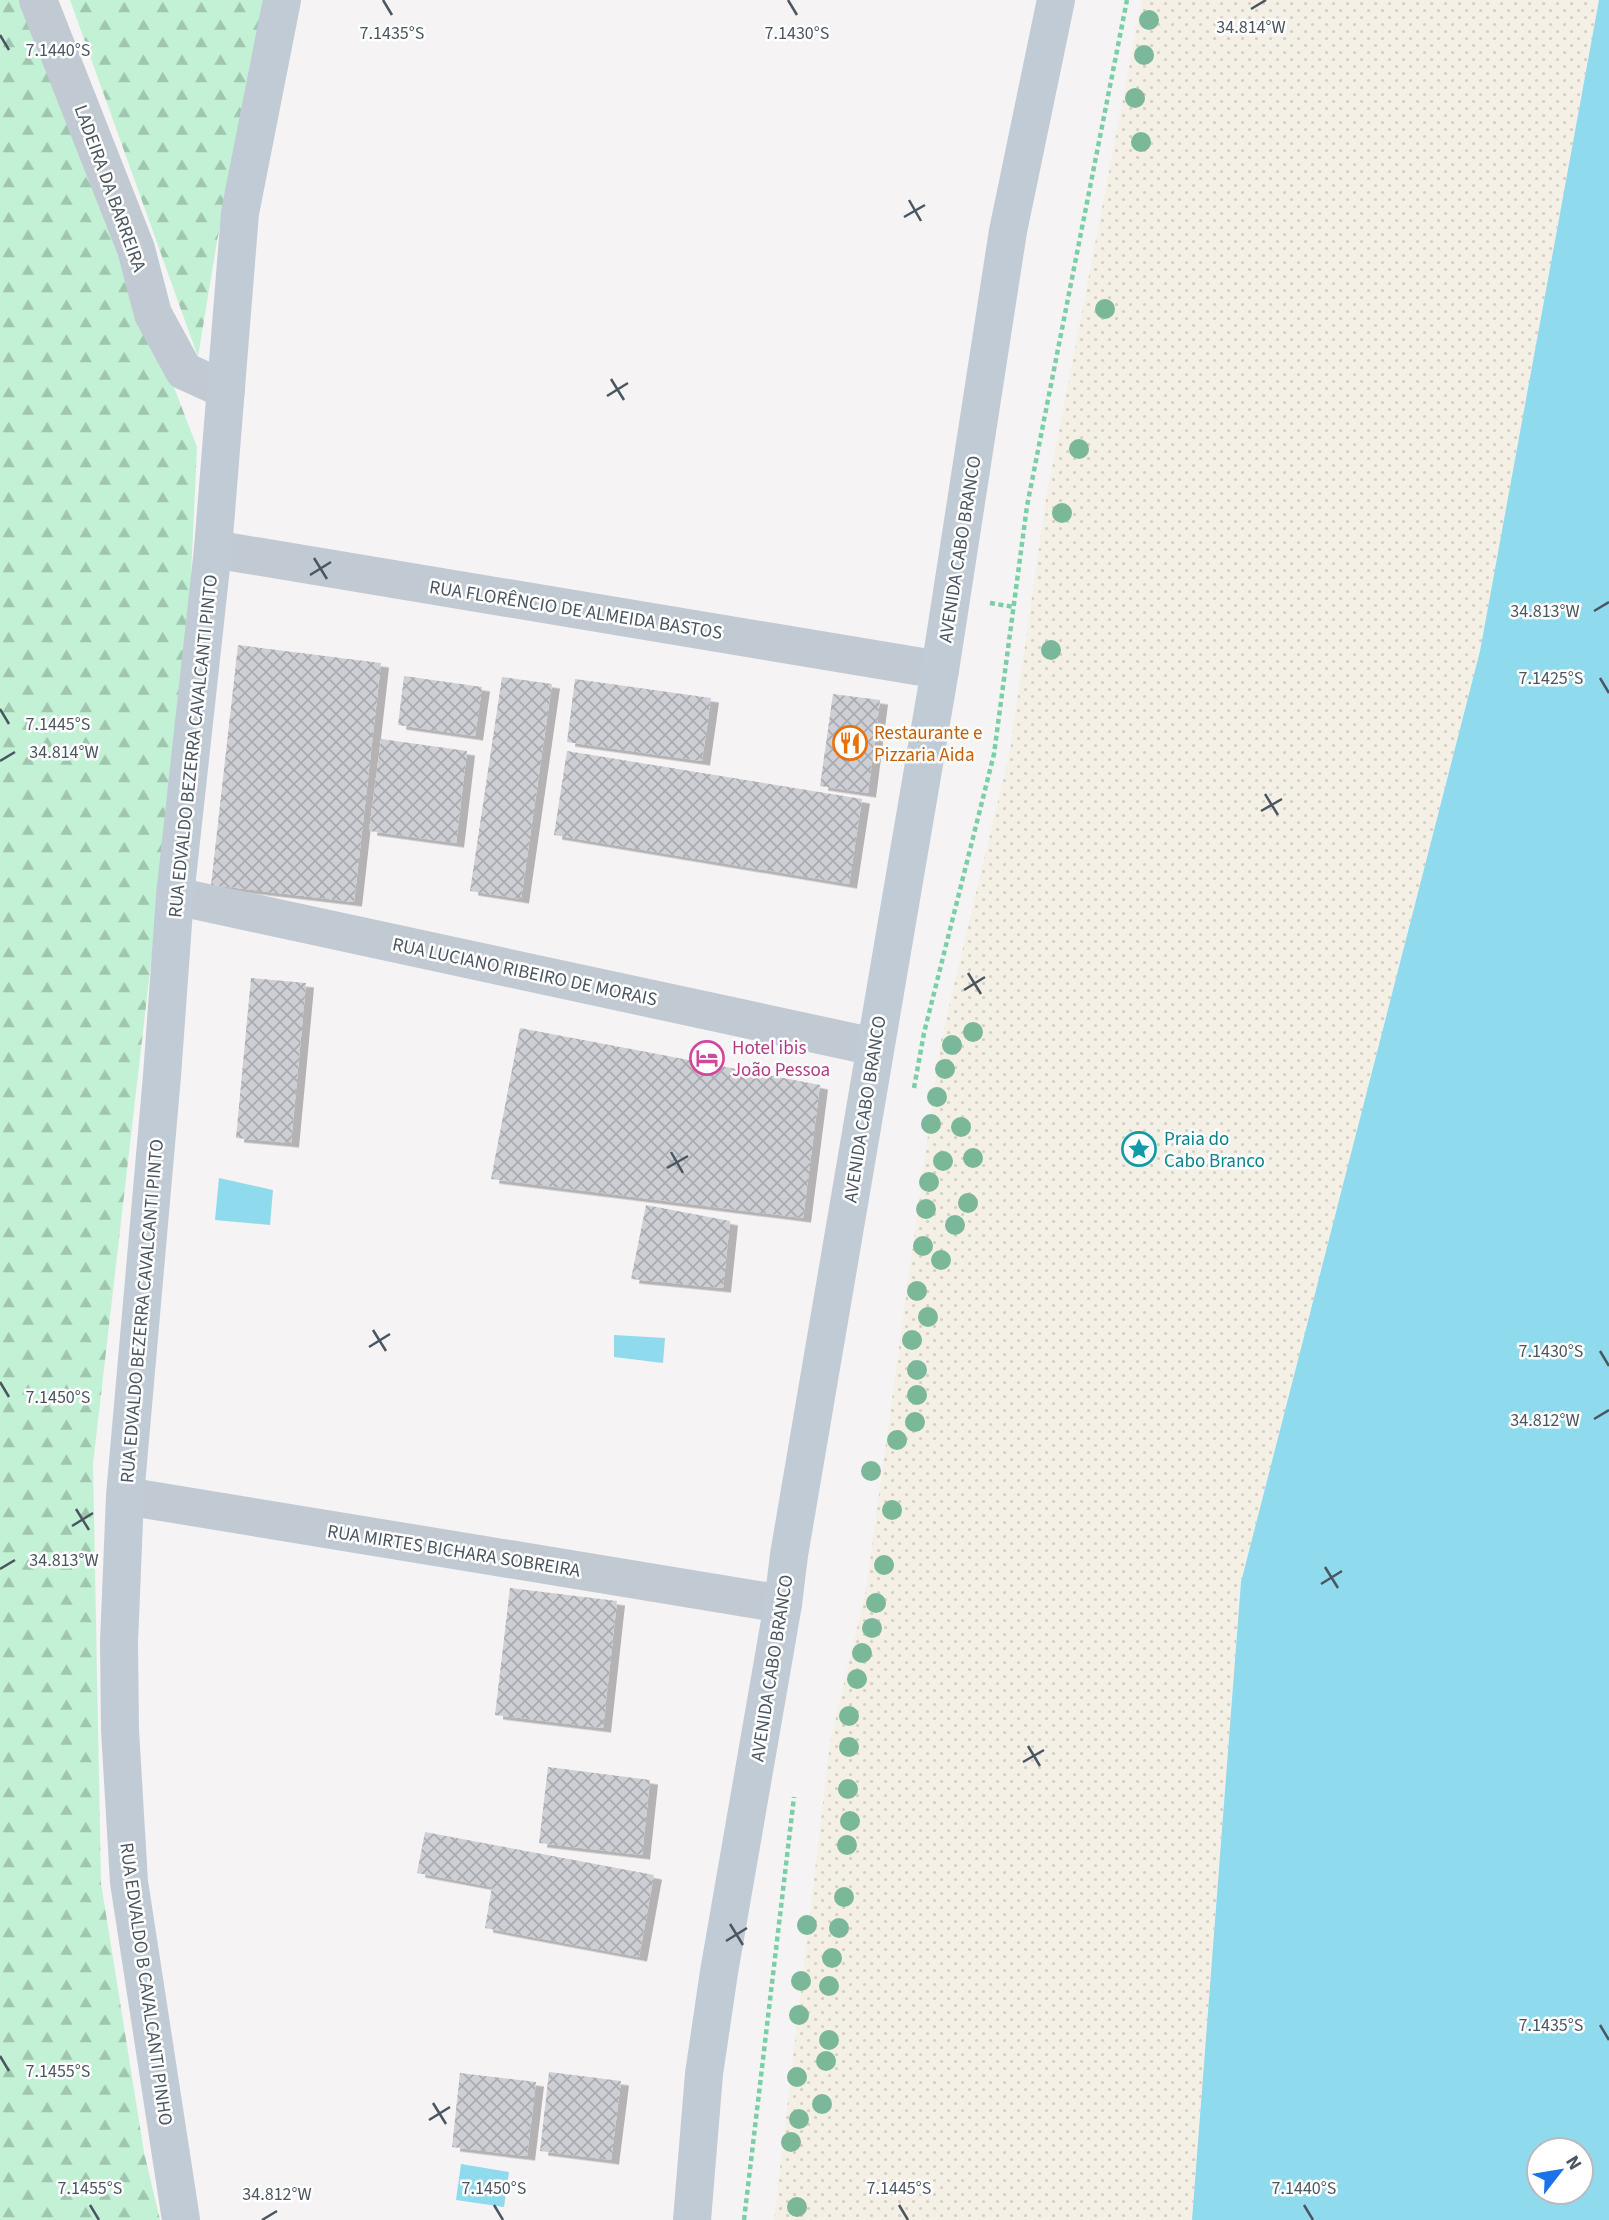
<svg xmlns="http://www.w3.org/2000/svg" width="1609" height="2220" viewBox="0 0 1609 2220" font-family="'Source Sans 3',sans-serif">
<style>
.forest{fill:url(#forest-firs)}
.sand{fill:url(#sand-dots)}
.water{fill:#90daee;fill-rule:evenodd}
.building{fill:url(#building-cross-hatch);filter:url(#shadow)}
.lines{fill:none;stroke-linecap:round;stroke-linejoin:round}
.path{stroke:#7ad0a6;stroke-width:4.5;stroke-dasharray:5 3.5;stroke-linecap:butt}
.minor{stroke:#c1cad2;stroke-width:38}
.tertiary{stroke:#c1cad2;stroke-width:38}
.secondary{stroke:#c1cbd6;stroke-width:38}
.tree{fill:#7bb799}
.ticks{fill:none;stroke:#4a5661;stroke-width:2.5}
.labels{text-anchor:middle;stroke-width:5;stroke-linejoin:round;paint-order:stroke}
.street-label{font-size:19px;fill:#4a5661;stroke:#fff}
.food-label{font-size:19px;fill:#c56008;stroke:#fff;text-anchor:start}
.hotel-label{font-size:19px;fill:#b23c85;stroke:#fff;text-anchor:start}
.culture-label{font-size:19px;fill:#0d838f;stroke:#fff;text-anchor:start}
.ticks-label{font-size:18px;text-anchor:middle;fill:#4a5661;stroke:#fff;stroke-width:5;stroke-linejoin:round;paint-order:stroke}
</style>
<defs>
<pattern id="forest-firs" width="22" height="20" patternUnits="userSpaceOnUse" patternTransform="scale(1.75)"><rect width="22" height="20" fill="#c3f1d5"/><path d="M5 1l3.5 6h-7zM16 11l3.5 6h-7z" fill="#a0c6b0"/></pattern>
<pattern id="sand-dots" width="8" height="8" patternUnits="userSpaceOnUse" patternTransform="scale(1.75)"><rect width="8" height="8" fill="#f5f0e5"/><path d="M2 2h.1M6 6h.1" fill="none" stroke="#d4d0c7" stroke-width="1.8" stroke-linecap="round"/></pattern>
<pattern id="building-cross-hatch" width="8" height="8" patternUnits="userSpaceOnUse" patternTransform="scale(1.75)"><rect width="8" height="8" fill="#cdcfd5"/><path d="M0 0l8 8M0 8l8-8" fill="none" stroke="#a8abb0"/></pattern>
<filter id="shadow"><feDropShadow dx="8" dy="4.5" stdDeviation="0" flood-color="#0004"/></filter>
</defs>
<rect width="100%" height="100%" fill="#f5f3f3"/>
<!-- forest -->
<path class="forest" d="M0,0H19L39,37L197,447L188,642L93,1464L101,1883L144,2152L160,2220H0Z
M70,0H266L217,241L198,357Z"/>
<!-- sand -->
<path class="sand" d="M1142,0H1599L1480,651L1241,1582L1192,2220H774L830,1743L866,1590L941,1040L1010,751L1046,499Z"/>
<!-- water -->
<path class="water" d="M1599,0H1609V2220H1192L1241,1582L1480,651ZM1539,2150H1581V2192H1539Z
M219,1178L273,1190L270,1225L215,1220Z
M614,1335L665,1338L663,1363L614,1357Z
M461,2164L509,2172L504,2207L456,2200Z"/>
<!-- building -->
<path class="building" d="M238,645L381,663L354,902L211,885Z
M404,676L482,687L475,736L398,725Z
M502,677L552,684L521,899L470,891Z
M575,679L711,698L702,761L567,742Z
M833,694L880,700L868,793L820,786Z
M381,739L467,751L456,843L369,831Z
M567,751L862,799L849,884L554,835Z
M251,978L306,983L291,1143L236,1138Z
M520,1028L820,1085L803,1218L491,1179Z
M646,1205L730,1221L723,1288L631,1279Z
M510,1588L617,1601L603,1728L495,1715Z
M548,1767L650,1780L642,1855L539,1843Z
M425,1832L654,1875L639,1957L485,1928L492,1887L417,1873Z
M549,2072L621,2081L611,2160L540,2151Z
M460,2073L536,2082L527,2156L452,2147Z"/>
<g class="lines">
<!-- path -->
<path class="path" d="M990,603L1014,607
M914,1088L924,1033L994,754L1027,506L1127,0
M744,2220L794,1797"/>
<!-- minor -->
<path class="minor" d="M213,549L940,670
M175,896L875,1047
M125,1496L783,1604"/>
<!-- tertiary -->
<path class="tertiary" d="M38,0L136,249L153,314L184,371L226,390"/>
<!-- secondary -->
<path class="secondary" d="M181,2220L129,1882L120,1730L119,1643L125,1496L162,1076L175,896L213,549L240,213L282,0
M692,2220L704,2074L719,1972L783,1604L789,1555L940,670L1008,231L1056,0"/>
</g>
<!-- trees -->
<g class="tree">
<circle cx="1149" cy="20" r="10"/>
<circle cx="1144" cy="55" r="10"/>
<circle cx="1135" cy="98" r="10"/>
<circle cx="1141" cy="142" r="10"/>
<circle cx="1105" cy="309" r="10"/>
<circle cx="1079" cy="449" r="10"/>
<circle cx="1062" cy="513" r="10"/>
<circle cx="1051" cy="650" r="10"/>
<circle cx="973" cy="1032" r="10"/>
<circle cx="952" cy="1045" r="10"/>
<circle cx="945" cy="1069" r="10"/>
<circle cx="937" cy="1097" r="10"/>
<circle cx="931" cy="1124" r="10"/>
<circle cx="961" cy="1127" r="10"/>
<circle cx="973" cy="1158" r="10"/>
<circle cx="943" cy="1161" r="10"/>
<circle cx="929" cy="1182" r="10"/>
<circle cx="968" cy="1203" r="10"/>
<circle cx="926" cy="1209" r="10"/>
<circle cx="955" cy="1225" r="10"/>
<circle cx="923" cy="1246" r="10"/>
<circle cx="941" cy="1260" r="10"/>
<circle cx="917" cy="1291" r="10"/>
<circle cx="928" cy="1317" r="10"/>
<circle cx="912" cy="1340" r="10"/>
<circle cx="917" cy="1370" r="10"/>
<circle cx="917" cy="1395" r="10"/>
<circle cx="915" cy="1422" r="10"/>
<circle cx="897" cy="1440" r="10"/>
<circle cx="871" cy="1471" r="10"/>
<circle cx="892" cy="1510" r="10"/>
<circle cx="884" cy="1565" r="10"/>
<circle cx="876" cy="1603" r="10"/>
<circle cx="872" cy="1628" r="10"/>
<circle cx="862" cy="1653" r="10"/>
<circle cx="857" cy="1679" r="10"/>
<circle cx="849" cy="1716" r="10"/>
<circle cx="849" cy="1747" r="10"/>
<circle cx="848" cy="1789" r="10"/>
<circle cx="850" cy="1821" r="10"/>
<circle cx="847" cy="1845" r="10"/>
<circle cx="844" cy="1897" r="10"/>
<circle cx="807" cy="1925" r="10"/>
<circle cx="839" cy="1928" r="10"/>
<circle cx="832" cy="1958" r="10"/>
<circle cx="801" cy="1981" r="10"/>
<circle cx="829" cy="1986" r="10"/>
<circle cx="799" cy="2015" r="10"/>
<circle cx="829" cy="2040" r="10"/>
<circle cx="826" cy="2061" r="10"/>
<circle cx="797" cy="2077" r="10"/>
<circle cx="822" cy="2104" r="10"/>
<circle cx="799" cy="2119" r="10"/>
<circle cx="791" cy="2142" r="10"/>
<circle cx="797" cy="2207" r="10"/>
</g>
<!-- ticks -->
<path class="ticks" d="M383,0L392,15M788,0L797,15M1251,9L1266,0M0,35L9,50M909,200L921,221M904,217L925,205M611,379L624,400M607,396L628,383M314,558L327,579M310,575L331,562M1594,611L1609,602M1600,678L1609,693M0,709L9,724M0,761L15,752M1265,794L1278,815M1261,811L1282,799M968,973L981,994M964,990L985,977M671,1152L683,1173M667,1168L688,1156M373,1330L386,1351M369,1347L390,1334M1600,1351L1609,1366M0,1382L9,1397M1594,1419L1609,1410M76,1509L89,1530M72,1526L93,1513M1325,1567L1338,1588M0,1569L15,1560M1321,1584L1342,1571M1028,1746L1040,1766M1023,1762L1044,1750M730,1924L743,1945M726,1941L747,1928M1600,2025L1609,2040M0,2056L9,2071M433,2103L446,2124M429,2120L450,2107M90,2205L99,2220M494,2205L503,2220M899,2205L908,2220M1304,2205L1313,2220M262,2220L277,2211"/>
<!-- icons -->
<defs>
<g id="restaurant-ring" transform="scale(1.75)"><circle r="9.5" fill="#fff" stroke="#e8710a" stroke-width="1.5"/><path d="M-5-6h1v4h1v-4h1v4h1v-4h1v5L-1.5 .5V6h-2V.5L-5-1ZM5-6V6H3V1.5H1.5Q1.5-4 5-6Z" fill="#e8710a"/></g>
<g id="hotel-ring" transform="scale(1.75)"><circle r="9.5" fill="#fff" stroke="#d1479c" stroke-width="1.5"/><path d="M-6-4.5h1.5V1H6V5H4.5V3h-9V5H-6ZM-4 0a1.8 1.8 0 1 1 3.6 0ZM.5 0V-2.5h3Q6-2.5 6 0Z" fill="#d1479c"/></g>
<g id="sight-ring" transform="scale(1.75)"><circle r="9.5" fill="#fff" stroke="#0f9aa8" stroke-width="1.5"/><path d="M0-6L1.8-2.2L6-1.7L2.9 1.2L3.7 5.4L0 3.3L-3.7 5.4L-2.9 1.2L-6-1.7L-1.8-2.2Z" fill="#0f9aa8"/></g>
</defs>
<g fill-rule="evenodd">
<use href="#restaurant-ring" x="850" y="743"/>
<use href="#hotel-ring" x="707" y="1058"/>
<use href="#sight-ring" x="1139" y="1149"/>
</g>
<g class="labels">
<!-- street labels -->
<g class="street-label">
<text transform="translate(111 188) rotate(70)" y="7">LADEIRA DA BARREIRA</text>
<text transform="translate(959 549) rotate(-81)" y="7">AVENIDA CABO BRANCO</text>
<text transform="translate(576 609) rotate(9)" y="7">RUA FLORÊNCIO DE ALMEIDA BASTOS</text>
<text transform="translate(192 746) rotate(-84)" y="7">RUA EDVALDO BEZERRA CAVALCANTI PINTO</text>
<text transform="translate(525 971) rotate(12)" y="7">RUA LUCIANO RIBEIRO DE MORAIS</text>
<text transform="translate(864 1109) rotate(-81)" y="7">AVENIDA CABO BRANCO</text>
<text transform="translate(141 1311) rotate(-85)" y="7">RUA EDVALDO BEZERRA CAVALCANTI PINTO</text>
<text transform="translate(454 1550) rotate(9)" y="7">RUA MIRTES BICHARA SOBREIRA</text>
<text transform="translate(771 1668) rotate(-81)" y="7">AVENIDA CABO BRANCO</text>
<text transform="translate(147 1984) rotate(82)" y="7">RUA EDVALDO B CAVALCANTI PINHO</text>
</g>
<!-- food labels -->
<g class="food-label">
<text x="874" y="739">Restaurante e<tspan x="874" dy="22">Pizzaria Aida</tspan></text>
</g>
<!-- hotel labels -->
<g class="hotel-label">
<text x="732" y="1054">Hotel ibis<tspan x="732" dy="22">João Pessoa</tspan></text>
</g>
<!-- culture labels -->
<g class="culture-label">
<text x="1164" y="1145">Praia do<tspan x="1164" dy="22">Cabo Branco</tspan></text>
</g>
</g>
<g class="ticks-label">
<text x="1251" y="33">34.814°W</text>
<text x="392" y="39">7.1435°S</text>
<text x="797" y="39">7.1430°S</text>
<text x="58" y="56">7.1440°S</text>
<text x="1545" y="617">34.813°W</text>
<text x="1551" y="684">7.1425°S</text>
<text x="58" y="730">7.1445°S</text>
<text x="64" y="758">34.814°W</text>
<text x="1551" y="1357">7.1430°S</text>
<text x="58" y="1403">7.1450°S</text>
<text x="1545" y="1426">34.812°W</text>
<text x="64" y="1566">34.813°W</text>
<text x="1551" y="2031">7.1435°S</text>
<text x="58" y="2077">7.1455°S</text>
<text x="90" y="2194">7.1455°S</text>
<text x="494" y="2194">7.1450°S</text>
<text x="899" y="2194">7.1445°S</text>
<text x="1304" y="2194">7.1440°S</text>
<text x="277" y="2200">34.812°W</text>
</g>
<!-- north arrow -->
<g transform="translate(1560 2171) rotate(59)"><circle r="33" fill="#ffffff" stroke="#b7bbc0" stroke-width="2"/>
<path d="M0-5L12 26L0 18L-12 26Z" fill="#1a73e8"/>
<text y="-10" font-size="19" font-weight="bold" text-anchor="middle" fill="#4a5661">N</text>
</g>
</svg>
